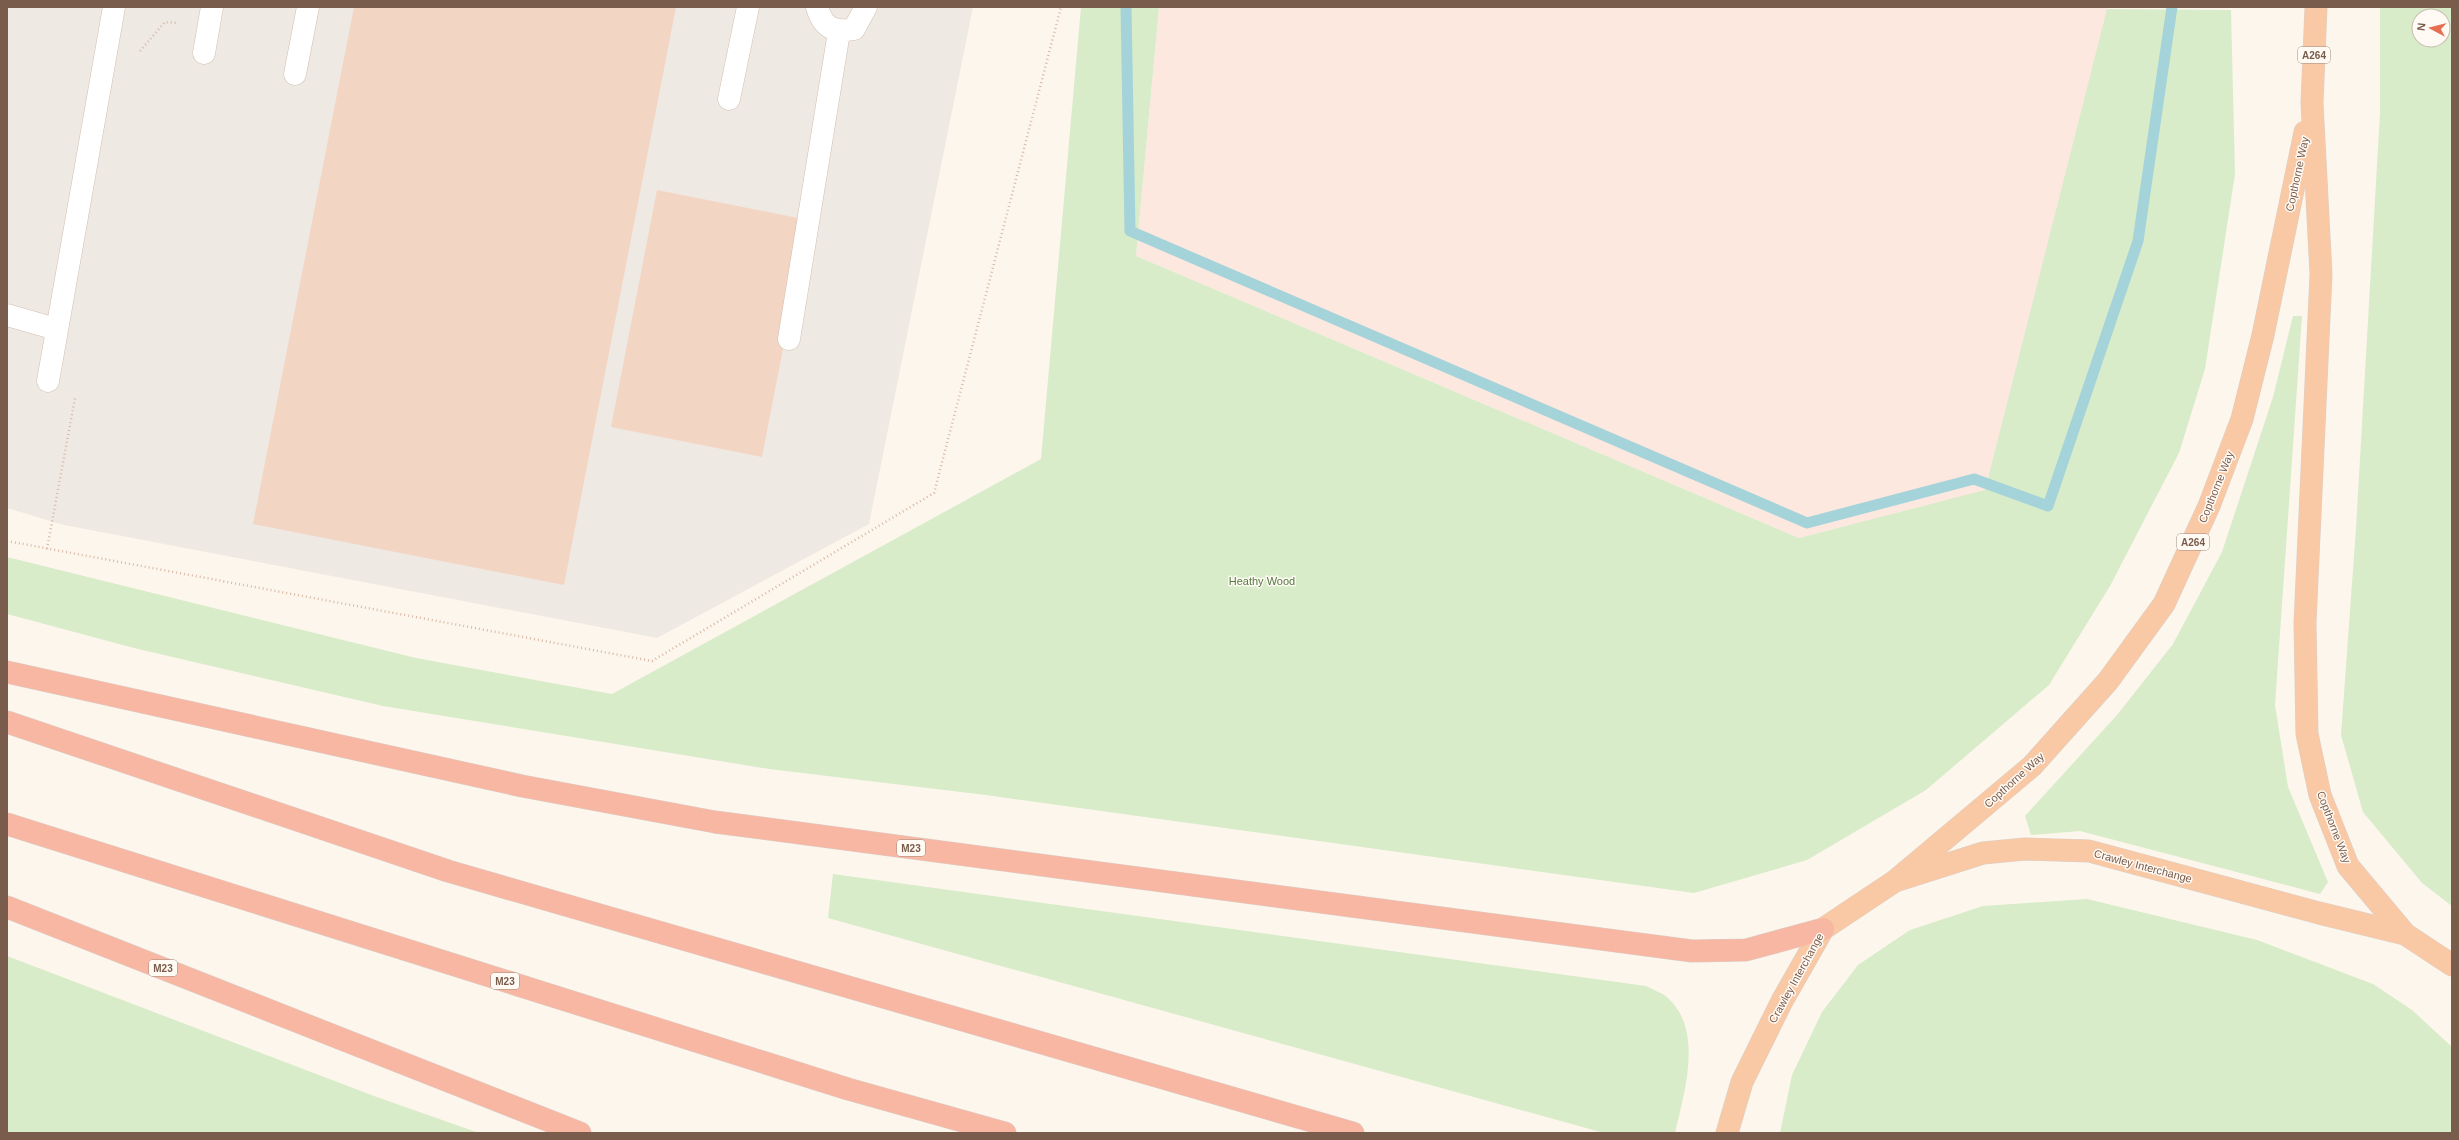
<svg xmlns="http://www.w3.org/2000/svg" width="2459" height="1140" viewBox="0 0 2459 1140" font-family="Arial,sans-serif">
<style>
.commercial{fill:#fde8e0}
.industrial{fill:#efe9e4}
.green{fill:#d8ecc9;fill-rule:evenodd}
.lines{fill:none;stroke-linecap:round;stroke-linejoin:round}
.stream{stroke:#a5d3da;stroke-width:11}
.building{fill:#f3d5c3}
.service-casing{stroke:#d1beb0;stroke-width:23}
.minor-casing{stroke:#d1beb0;stroke-width:23}
.trunk-casing{stroke:#dad1cd;stroke-width:23}
.motorway-casing{stroke:#dad1cd;stroke-width:23}
.path{stroke:#d9b8a5;stroke-width:2.5;stroke-dasharray:1 3;stroke-linecap:butt}
.service{stroke:#fff;stroke-width:22}
.minor{stroke:#fff;stroke-width:22}
.trunk{stroke:#f9c8a4;stroke-width:22}
.motorway{stroke:#f7b7a3;stroke-width:22}
.labels{text-anchor:middle;stroke-width:3;stroke-linejoin:round;paint-order:stroke}
.shield{fill:#fffaf3;stroke:#a28b7f;stroke-width:1}
.shield-label{font-size:10px;font-weight:bold;fill:#7a5c4d}
.street-label{font-size:11px;fill:#7a5c4d;stroke:#fffaf3}
.park-label{font-size:11px;fill:#537a41;stroke:#fffaf3}
</style>
<rect width="100%" height="100%" fill="#fdf6ec"/>
<!-- commercial -->
<path class="commercial" d="M1159,7H2108L1985,491L1799,538L1136,256Z"/>
<!-- industrial -->
<path class="industrial" d="M7,7H973L869,524L657,638L64,525L7,508Z"/>
<!-- green -->
<path class="green" d="M1081,7H1159L1136,256L1799,538L1985,490L2107,9L2231,10L2235,174L2205,369L2179,453L2110,586L2049,685L1926,790L1807,860L1694,893L986,795L769,769L383,706L134,648L7,614V557L416,658L612,694L1041,459Z
M2380,7H2452V906L2422,883L2363,812L2341,735L2356,528L2380,113ZM2419,16H2443V40H2419Z
M2293,316H2302L2275,705L2288,787L2328,882L2320,894L2080,831L2031,835L2025,816L2117,715L2173,644L2222,552L2273,397Z
M833,874L1646,986C1653,990 1663,993 1668,998C1704,1031 1684,1093 1675,1133H1604L828,918Z
M2087,899L2257,940L2373,984L2412,1010L2452,1047V1133H1780L1792,1075L1822,1012L1858,965L1910,930L1983,906Z
M7,956L374,1096L479,1133H7Z"/>
<g class="lines">
<!-- stream -->
<path class="stream" d="M1126,7L1130,231L1807,523L1974,479L2048,506L2138,241L2172,7"/>
</g>
<!-- building -->
<path class="building" d="M354,7H676L564,585L253,524Z
M657,190L808,220L762,457L611,427Z"/>
<g class="lines">
<!-- service casing -->
<g class="service-casing">
<path id="service" d="M817,7C823,28 834,33 854,29L866,7
M295,74L308,7
M729,99L748,7
M7,315L56,329
M789,339L839,32"/>
</g>
<!-- minor casing -->
<g class="minor-casing">
<path id="minor" d="M204,53L212,7
M48,381L114,7"/>
</g>
<!-- trunk casing -->
<g class="trunk-casing">
<path id="trunk" d="M2316,7L2312,103L2321,274L2305,623L2307,734L2320,795L2348,866L2405,934
M1895,881L2032,766L2108,681L2164,604L2209,506L2242,419L2263,335L2305,132
M1727,1133L1742,1082L1782,1001L1823,929L1895,881L1983,853L2025,849L2089,851L2319,913L2405,934L2452,965"/>
</g>
<!-- motorway casing -->
<g class="motorway-casing">
<path id="motorway" d="M7,672L522,786L715,822L1692,951L1746,950L1823,929
M7,722L448,871L1353,1133
M7,824L848,1089L1005,1133
M7,907L580,1133"/>
</g>
<!-- path -->
<path class="path" d="M140,51L165,22L177,23
M7,541L652,661L934,493L1061,7
M47,549L75,398"/>
<!-- service -->
<use href="#service" class="service"/>
<!-- minor -->
<use href="#minor" class="minor"/>
<!-- trunk -->
<use href="#trunk" class="trunk"/>
<!-- motorway -->
<use href="#motorway" class="motorway"/>
</g>
<g class="labels">
<!-- shield labels -->
<g class="shield">
<rect x="2298" y="47" width="32" height="16" rx="3"/>
<rect x="2177" y="534" width="32" height="16" rx="3"/>
<rect x="897" y="840" width="28" height="16" rx="3"/>
<rect x="149" y="960" width="28" height="16" rx="3"/>
<rect x="491" y="973" width="28" height="16" rx="3"/>
</g>
<g class="shield-label">
<text x="2314" y="59">A264</text>
<text x="2193" y="546">A264</text>
<text x="911" y="852">M23</text>
<text x="163" y="972">M23</text>
<text x="505" y="985">M23</text>
</g>
<!-- street labels -->
<g class="street-label">
<text transform="translate(2297 174) rotate(-78)" y="4">Copthorne Way</text>
<text transform="translate(2216 487) rotate(-68)" y="4">Copthorne Way</text>
<text transform="translate(2014 780) rotate(-42)" y="4">Copthorne Way</text>
<text transform="translate(2334 827) rotate(69)" y="4">Copthorne Way</text>
<text transform="translate(2143 866) rotate(15)" y="4">Crawley Interchange</text>
<text transform="translate(1796 978) rotate(-61)" y="4">Crawley Interchange</text>
</g>
<!-- park labels -->
<g class="park-label">
<text x="1262" y="585">Heathy Wood</text>
</g>
</g>
<!-- border -->
<rect width="2459" height="1140" fill="none" stroke="#7a5c4d" stroke-width="16"/>
<!-- north arrow -->
<g transform="translate(2431 28) rotate(277)"><circle r="19" fill="#fffaf3" stroke="#cabbb1"/>
<path d="M0-3L7 15L0 10L-7 15Z" fill="#e76f51"/>
<text y="-6" font-size="11" font-weight="bold" text-anchor="middle" fill="#7a5c4d">N</text>
</g>
</svg>
